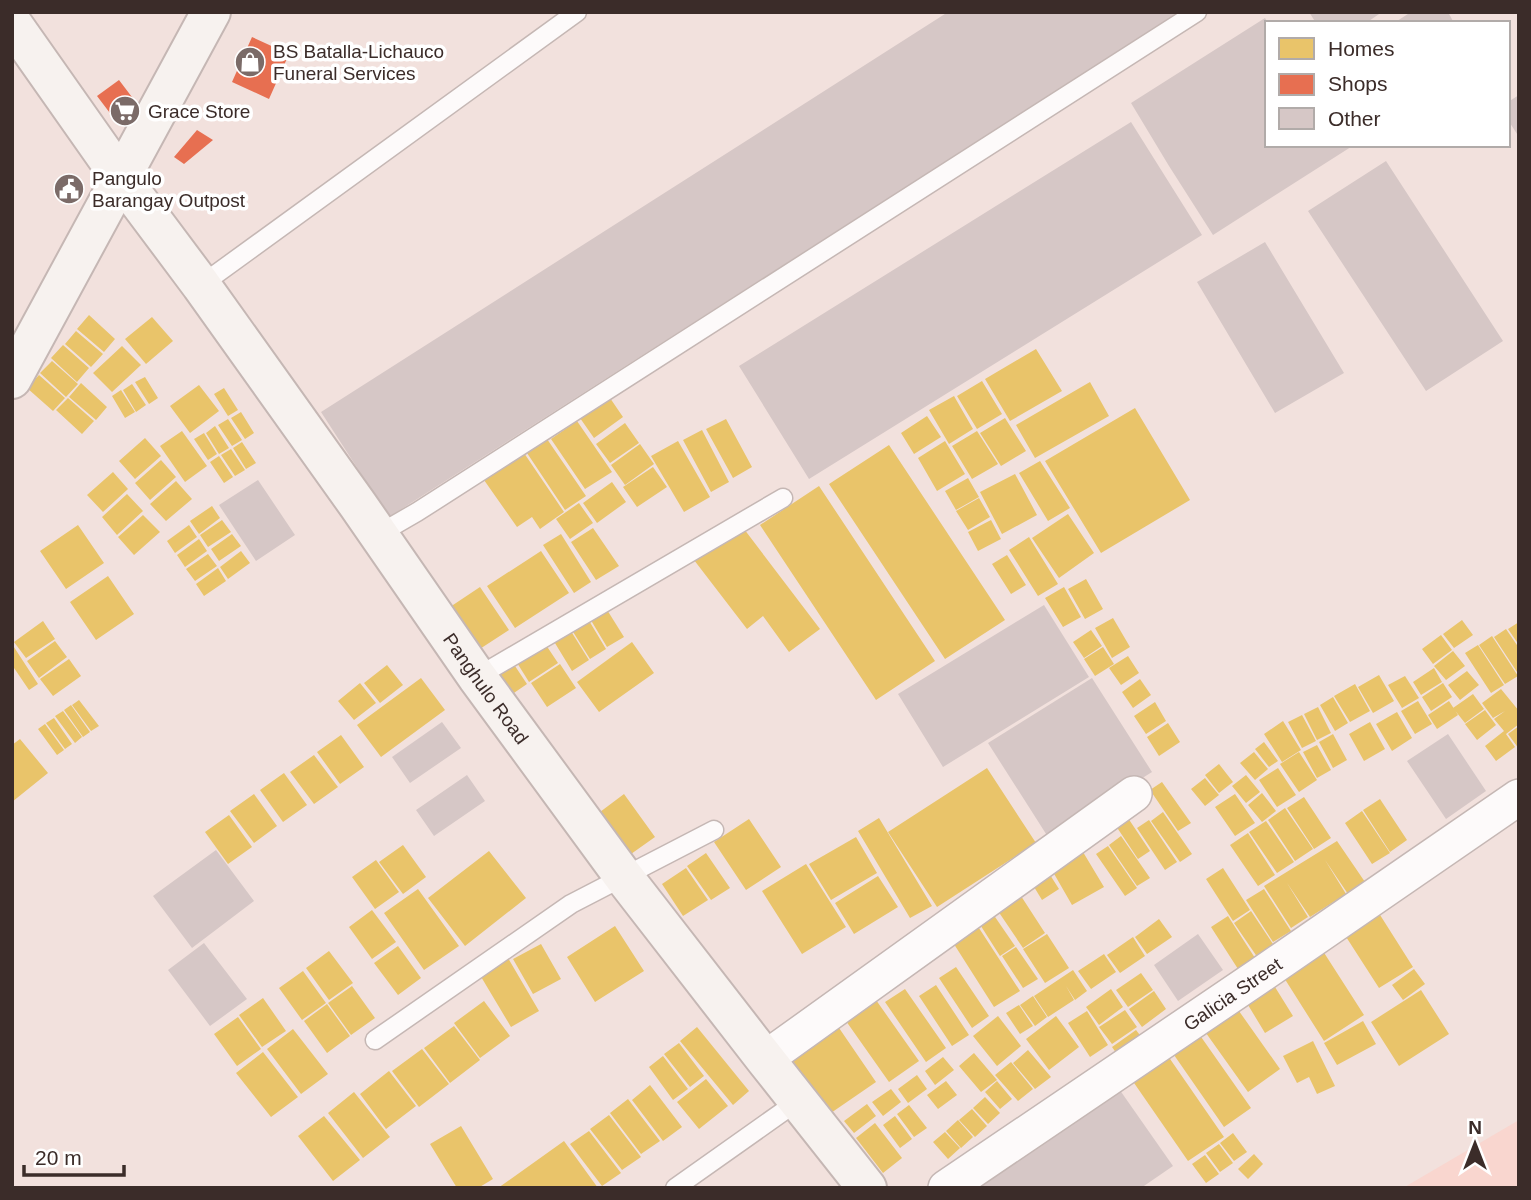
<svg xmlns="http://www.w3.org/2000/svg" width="1531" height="1200" viewBox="0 0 1531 1200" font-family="Helvetica,sans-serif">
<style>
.built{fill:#f9d6cf}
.homes{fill:#e9c46a}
.shops{fill:#e76f51}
.building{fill:#d6c7c6}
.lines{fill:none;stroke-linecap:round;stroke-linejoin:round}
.service-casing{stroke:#c5b7b4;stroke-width:21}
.minor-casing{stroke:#c5b7b4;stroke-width:38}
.secondary-casing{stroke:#c5b7b4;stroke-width:42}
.service{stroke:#fdfafa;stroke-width:18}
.minor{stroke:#fdfafa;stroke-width:35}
.secondary{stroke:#f7f2ef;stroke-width:38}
.labels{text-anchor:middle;stroke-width:7;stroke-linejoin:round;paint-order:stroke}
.poi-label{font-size:19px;fill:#3b2c29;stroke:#fff;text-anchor:start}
.street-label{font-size:19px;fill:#3b2c29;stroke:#fff}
</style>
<rect width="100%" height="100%" fill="#f2e1dd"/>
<!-- built -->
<path class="built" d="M1519,1120V1188H1403Z"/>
<!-- homes -->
<path class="homes" d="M89,315L115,339L104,352L77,329Z
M152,317L173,341L146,364L125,339Z
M76,331L103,354L91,367L65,344Z
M63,345L89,368L77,382L51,358Z
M122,346L141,365L112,392L93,373Z
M1036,349L1062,391L1010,421L985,379Z
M52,361L78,384L66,397L40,373Z
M39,375L65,398L53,411L27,388Z
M145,377L158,398L149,404L135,382Z
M982,381L1002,414L977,429L957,396Z
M1090,382L1109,416L1035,458L1016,425Z
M81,383L107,407L96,420L69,397Z
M132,384L146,405L136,412L123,390Z
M199,385L219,411L190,433L170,406Z
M224,388L238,410L228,416L214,394Z
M121,390L135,412L125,418L112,396Z
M954,396L973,429L949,444L929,410Z
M68,398L94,421L82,434L56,410Z
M610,398L623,417L594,438L580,418Z
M1135,408L1190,500L1101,553L1045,461Z
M241,412L254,433L245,439L231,418Z
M927,416L941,437L914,454L901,433Z
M1005,418L1026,451L1001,466L980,433Z
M228,419L242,440L232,446L218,425Z
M726,419L752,467L733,478L706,429Z
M577,421L612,472L585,489L551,439Z
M625,423L639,443L610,463L596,444Z
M215,426L229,448L219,454L206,433Z
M702,430L729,482L711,492L683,440Z
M182,431L207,466L185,482L160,446Z
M977,431L998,464L972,479L952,446Z
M204,433L217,454L208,460L194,439Z
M145,438L161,456L135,479L119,461Z
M547,439L586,496L565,510L527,453Z
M678,441L710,497L684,512L651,456Z
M945,441L965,474L937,491L918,458Z
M242,442L256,463L246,469L233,448Z
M640,444L654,464L625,485L611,465Z
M889,445L1005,620L945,659L829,484Z
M231,449L245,470L235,476L221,455Z
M524,453L564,512L540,529L532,517L517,527L484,480Z
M219,456L233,477L224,483L210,462Z
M161,460L176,477L150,500L135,483Z
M1040,461L1070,508L1048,521L1019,473Z
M653,467L667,487L637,507L623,487Z
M113,472L128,489L103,512L87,495Z
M1015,474L1037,515L1002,534L980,492Z
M968,478L979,497L956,510L945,491Z
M176,481L192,499L166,521L150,504Z
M612,482L626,502L597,523L583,503Z
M819,486L935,661L876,700L760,525Z
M127,494L143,511L117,535L102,517Z
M979,498L990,517L968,530L956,511Z
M579,503L593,523L570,539L556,519Z
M212,506L220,518L199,534L190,521Z
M1068,514L1094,553L1059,578L1032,538Z
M143,515L160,532L134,555L118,537Z
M222,520L231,532L208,547L200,535Z
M991,520L1001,539L978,551L968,532Z
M78,525L104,563L66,589L40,551Z
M189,525L197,537L175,553L167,541Z
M741,525L820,629L789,652L763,616L747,629L694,560Z
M593,528L619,566L596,580L571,542Z
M232,534L241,546L219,561L211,549Z
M561,534L591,582L574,593L543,545Z
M1029,537L1058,584L1038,596L1009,550Z
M199,539L207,551L185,567L177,555Z
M241,551L250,563L228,579L220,567Z
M541,551L569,593L515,628L487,586Z
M208,554L217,566L195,581L186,569Z
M1007,555L1026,585L1011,594L992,564Z
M218,568L226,581L204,596L196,584Z
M108,576L134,614L96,640L70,602Z
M1086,579L1103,609L1085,619L1068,589Z
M480,587L509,630L469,656L441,613Z
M1064,587L1081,617L1063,627L1045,598Z
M599,597L624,637L607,647L583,607Z
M582,609L606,649L590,659L565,619Z
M1113,618L1130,647L1112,658L1095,628Z
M564,620L589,660L572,671L547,630Z
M1462,620L1473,635L1454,648L1443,634Z
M43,621L55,639L26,658L14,642Z
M1519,622V645L1508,629Z
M1506,629L1519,648V675L1494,637Z
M1091,630L1102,646L1084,658L1073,642Z
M1441,635L1452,650L1433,664L1422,649Z
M1492,636L1518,676L1505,684L1479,645Z
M542,639L558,663L529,682L514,658Z
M55,641L67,657L39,678L27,661Z
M632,642L654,673L599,712L577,682Z
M12,644L38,684L29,690L12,665Z
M1478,645L1504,685L1491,693L1465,653Z
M1103,647L1114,664L1095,676L1084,659Z
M1453,651L1465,666L1446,680L1434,666Z
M1128,656L1139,673L1121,685L1109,668Z
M69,659L81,676L53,696L40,679Z
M511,660L527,684L499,703L483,679Z
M560,664L576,688L547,707L531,683Z
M387,665L403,685L380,703L364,683Z
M1434,668L1442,682L1421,695L1413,682Z
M1467,671L1479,685L1460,700L1448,685Z
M1379,675L1394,701L1373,713L1358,687Z
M1405,676L1419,698L1402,708L1388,685Z
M421,678L445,710L381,757L357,725Z
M1140,679L1151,695L1133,708L1122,692Z
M360,683L376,703L354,720L338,701Z
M1443,683L1452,697L1431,711L1422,697Z
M1355,684L1370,711L1350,722L1334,696Z
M1501,689L1519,711V724L1506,734L1515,747L1496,761L1485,746L1504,731L1494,719L1505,711L1493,718L1482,703Z
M1473,694L1484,709L1465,723L1453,708Z
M1333,697L1348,723L1335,731L1320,705Z
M79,700L99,726L91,731L72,705Z
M1418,701L1432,724L1415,734L1401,711Z
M1449,701L1458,715L1437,729L1428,715Z
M1155,702L1166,721L1146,734L1134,716Z
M71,705L90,732L83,737L64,710Z
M1318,707L1331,733L1317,740L1304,714Z
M1485,710L1496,725L1477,740L1465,724Z
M63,711L82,737L75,743L55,716Z
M1397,712L1412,738L1392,751L1376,724Z
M1302,715L1316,741L1302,748L1288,722Z
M54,718L72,744L65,749L46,723Z
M1283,721L1301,750L1282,762L1264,734Z
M1370,722L1385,749L1364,761L1349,734Z
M1168,723L1180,742L1159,756L1147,737Z
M45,724L64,750L57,755L38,729Z
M1519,726V749L1508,734Z
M1333,734L1347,760L1333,768L1319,742Z
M341,735L364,767L340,784L317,752Z
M20,739L48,773L12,802V745Z
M1264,742L1278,761L1269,767L1255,749Z
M1317,745L1331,770L1317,778L1303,752Z
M1254,752L1268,769L1255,780L1240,763Z
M1299,752L1317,780L1299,792L1280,764Z
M314,755L338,787L314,804L290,772Z
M1219,764L1233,782L1219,793L1205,775Z
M987,768L1036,843L937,907L888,832Z
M1278,768L1296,795L1277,807L1259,780Z
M284,773L307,805L283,822L260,790Z
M1246,775L1260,792L1246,803L1232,786Z
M1205,778L1219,795L1205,806L1191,789Z
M1162,782L1191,823L1178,831L1150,790Z
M1262,793L1276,811L1262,822L1248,805Z
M254,794L277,826L254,843L230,811Z
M624,794L655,837L631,854L600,812Z
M1235,794L1255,823L1235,836L1215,807Z
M1304,797L1331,838L1314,849L1287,808Z
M1380,799L1407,840L1390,852L1363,810Z
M1285,808L1313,849L1295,861L1268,820Z
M1122,809L1150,851L1138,859L1110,817Z
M1362,811L1390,853L1372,864L1345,823Z
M1163,812L1192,854L1180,862L1151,821Z
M229,815L252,847L228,864L205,832Z
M879,818L932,906L910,918L858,831Z
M749,819L781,867L746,890L714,842Z
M1149,820L1177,862L1165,870L1137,828Z
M1266,821L1294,862L1277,873L1249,832Z
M1248,833L1275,875L1258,886L1230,845Z
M1121,836L1150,878L1137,886L1109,845Z
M856,837L877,873L831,900L809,864Z
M1337,841L1365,882L1348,894L1325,860L1346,894L1310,917L1287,883L1308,917L1291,928L1264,886Z
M403,845L426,877L403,894L379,862Z
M1108,846L1137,888L1125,896L1096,854Z
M1080,847L1104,887L1072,905L1049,865Z
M489,851L526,898L465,946L428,898Z
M706,853L730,888L711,900L687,866Z
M376,860L399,892L375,909L352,877Z
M806,864L846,927L802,954L762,891Z
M1045,867L1059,889L1042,900L1028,877Z
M686,868L708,900L683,916L662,884Z
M1223,868L1250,910L1233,921L1206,879Z
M878,876L898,907L854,934L835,903Z
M418,889L459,946L424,970L384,913Z
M1264,889L1291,931L1273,942L1246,900Z
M1021,896L1045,933L1023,948L998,911Z
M1375,907L1413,967L1379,988L1341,929Z
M372,910L396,942L372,959L349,927Z
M1251,911L1279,953L1262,964L1234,923Z
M993,914L1015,946L1000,956L979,923Z
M1228,916L1255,958L1238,969L1211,927Z
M1159,919L1172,937L1147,954L1135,937Z
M977,925L1020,991L994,1007L952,941Z
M615,926L644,971L595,1002L567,957Z
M1047,934L1069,968L1045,983L1023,949Z
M1133,937L1145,956L1120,973L1107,955Z
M541,944L561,979L533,994L513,959Z
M398,946L421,978L398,995L374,963Z
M1016,947L1038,979L1023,988L1002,956Z
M1321,948L1364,1015L1324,1041L1281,973Z
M329,951L353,983L329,1000L306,968Z
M1104,954L1116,972L1091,989L1078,971Z
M508,958L539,1011L511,1027L480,975Z
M956,967L989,1016L972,1028L939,978Z
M1414,969L1425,984L1403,1000L1392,985Z
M1073,970L1087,991L1075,1000L1066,986L1074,1000L1048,1017L1034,996Z
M303,971L326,1003L302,1020L279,988Z
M1141,973L1153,990L1128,1007L1116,990Z
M1270,979L1293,1016L1265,1033L1242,995Z
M936,985L969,1035L952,1046L919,996Z
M352,986L375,1018L351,1035L328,1003Z
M905,989L946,1048L926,1062L885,1002Z
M1111,989L1123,1007L1099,1025L1086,1007Z
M1421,990L1449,1034L1399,1066L1371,1022Z
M1154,991L1166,1009L1142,1027L1129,1009Z
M1033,996L1047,1017L1035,1026L1020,1005Z
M263,998L286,1031L262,1047L239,1015Z
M876,1000L919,1061L889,1082L846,1021Z
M484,1001L510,1036L480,1058L454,1023Z
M327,1004L350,1036L327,1053L304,1021Z
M1234,1004L1280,1069L1248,1092L1201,1026Z
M1019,1005L1033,1026L1020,1034L1006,1013Z
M1125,1010L1137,1027L1112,1044L1099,1027Z
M1087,1011L1108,1045L1090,1057L1068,1023Z
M998,1016L1021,1046L997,1066L973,1036Z
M1056,1016L1079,1047L1049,1070L1026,1039Z
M238,1017L261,1049L237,1066L214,1034Z
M1363,1021L1376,1044L1337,1065L1324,1043Z
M1192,1024L1251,1108L1224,1127L1165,1042Z
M837,1025L876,1082L828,1115L788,1059Z
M454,1026L480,1060L450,1083L424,1048Z
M697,1027L749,1091L733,1105L680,1041Z
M293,1029L328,1074L301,1094L267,1049Z
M1136,1030L1149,1047L1124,1064L1112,1047Z
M1313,1041L1335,1086L1317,1094L1309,1077L1297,1083L1283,1056Z
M679,1043L704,1076L690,1087L664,1054Z
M422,1049L449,1084L419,1107L392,1071Z
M1028,1050L1051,1077L1035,1089L1013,1063Z
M263,1052L298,1097L271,1117L236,1073Z
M974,1053L997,1080L981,1092L959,1066Z
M663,1056L688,1089L673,1100L649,1067Z
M1168,1056L1224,1137L1188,1161L1132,1080Z
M943,1057L954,1070L935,1085L925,1071Z
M1011,1062L1033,1089L1018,1101L995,1075Z
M389,1071L416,1106L386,1129L360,1094Z
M917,1075L927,1089L908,1103L898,1089Z
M706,1079L728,1106L699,1129L677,1102Z
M946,1081L957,1095L938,1109L927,1095Z
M997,1081L1012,1099L1000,1109L985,1092Z
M650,1085L682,1127L663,1141L632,1100Z
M891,1089L901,1102L883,1116L872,1102Z
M354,1092L390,1137L363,1158L328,1113Z
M985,1097L1000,1113L988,1124L973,1108Z
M628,1099L660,1141L641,1154L610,1113Z
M867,1104L876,1116L854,1133L844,1121Z
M909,1105L927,1128L914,1137L897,1114Z
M972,1109L987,1126L975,1137L959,1120Z
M609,1115L641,1157L622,1170L590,1129Z
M324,1116L360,1160L333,1181L298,1136Z
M895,1116L912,1139L900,1148L883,1125Z
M958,1120L973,1137L961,1148L946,1131Z
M875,1123L902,1158L883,1173L856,1138Z
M461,1126L493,1179L478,1188H457L430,1144Z
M589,1131L621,1173L602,1186L570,1144Z
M945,1132L960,1148L948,1159L933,1142Z
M1233,1133L1247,1152L1234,1161L1220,1143Z
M564,1141L598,1188H498Z
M1219,1144L1233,1163L1220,1172L1206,1153Z
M1254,1154L1263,1164L1248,1179L1238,1169Z
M1205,1155L1219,1174L1206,1183L1192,1164Z"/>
<!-- shops -->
<path class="shops" d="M252,37L289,54L269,99L232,82Z
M119,80L141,109L119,125L97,96Z
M197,130L213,140L184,164L174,157Z"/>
<!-- building -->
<path class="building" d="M948,12H1180L389,517L321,412Z
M1309,12H1382L1366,23H1316Z
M1411,12H1448L1454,23H1394Z
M1265,18L1268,23H1267V145H1354L1213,235L1169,166L1131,103Z
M1519,95V137L1508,120V102Z
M1131,122L1202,235L809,479L739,366Z
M1386,161L1503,341L1426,391L1308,211Z
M1265,242L1344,373L1275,413L1197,282Z
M258,480L295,535L256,561L219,505Z
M1044,605L1089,677L943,767L898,694Z
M1092,678L1152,772L1048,837L988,743Z
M442,722L461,748L410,783L392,757Z
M1448,734L1486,791L1446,819L1407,761Z
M467,775L485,801L434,836L416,810Z
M216,850L254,901L192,948L153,896Z
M1198,934L1223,970L1178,1001L1154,965Z
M204,943L247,999L210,1026L168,970Z
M1117,1086L1173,1166L1141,1188H968Z"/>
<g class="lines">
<!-- service casing -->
<g class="service-casing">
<path id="service" d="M201,285L577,12
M379,534L417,512L1197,12
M477,677L783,498
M375,1040L571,904L714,830
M675,1188L798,1101"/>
</g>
<!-- minor casing -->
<g class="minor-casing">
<g id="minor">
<path d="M765,1059L1134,794"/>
<path id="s1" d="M946,1188L1259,976L1519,797"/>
</g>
</g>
<!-- secondary casing -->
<g class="secondary-casing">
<g id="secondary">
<path id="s2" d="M12,23L121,178L201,285L358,505L477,677L623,876L765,1059L867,1188"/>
<path d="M12,379L211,12"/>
</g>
</g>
<!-- service -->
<use href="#service" class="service"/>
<!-- minor -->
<use href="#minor" class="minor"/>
<!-- secondary -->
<use href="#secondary" class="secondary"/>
</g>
<!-- icons -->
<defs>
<g id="shop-disc" transform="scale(1.575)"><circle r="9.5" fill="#7b6b68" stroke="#fff"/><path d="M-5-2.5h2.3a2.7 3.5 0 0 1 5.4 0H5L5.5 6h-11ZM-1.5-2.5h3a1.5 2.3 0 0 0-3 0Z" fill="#fff"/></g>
<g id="supermarket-disc" transform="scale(1.575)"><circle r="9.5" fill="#7b6b68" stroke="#fff"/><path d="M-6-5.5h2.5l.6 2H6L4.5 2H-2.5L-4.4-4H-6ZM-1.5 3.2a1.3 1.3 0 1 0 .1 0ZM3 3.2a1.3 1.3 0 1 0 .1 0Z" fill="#fff"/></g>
<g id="civic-disc" transform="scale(1.575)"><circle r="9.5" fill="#7b6b68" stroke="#fff"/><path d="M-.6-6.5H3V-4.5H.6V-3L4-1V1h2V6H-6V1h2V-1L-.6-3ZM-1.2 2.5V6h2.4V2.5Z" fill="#fff"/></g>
</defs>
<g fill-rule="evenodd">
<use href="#shop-disc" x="250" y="62"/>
<use href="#supermarket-disc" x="125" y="111"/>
<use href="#civic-disc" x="69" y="189"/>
</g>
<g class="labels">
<!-- poi labels -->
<g class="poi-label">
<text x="273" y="58">BS Batalla-Lichauco<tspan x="273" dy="22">Funeral Services</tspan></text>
<text x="148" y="118">Grace Store</text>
<text x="92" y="185">Pangulo<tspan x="92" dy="22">Barangay Outpost</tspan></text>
</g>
<!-- street labels -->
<g class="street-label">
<text dy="7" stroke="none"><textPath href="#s2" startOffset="817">Panghulo Road</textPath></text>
<text dy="7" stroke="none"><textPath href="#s1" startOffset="346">Galicia Street</textPath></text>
</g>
</g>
<!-- border -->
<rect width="1531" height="1200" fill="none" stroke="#3b2c29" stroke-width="28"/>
<!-- legend -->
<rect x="1265" y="21" width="245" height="126" fill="#ffffff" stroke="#b1aba9" stroke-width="2"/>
<rect x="1279" y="38" width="35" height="21" fill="#e9c46a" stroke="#b1aba9" stroke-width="2"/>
<text x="1328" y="56" font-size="21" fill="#3b2c29">Homes</text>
<rect x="1279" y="74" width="35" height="21" fill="#e76f51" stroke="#b1aba9" stroke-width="2"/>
<text x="1328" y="91" font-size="21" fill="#3b2c29">Shops</text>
<rect x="1279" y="108" width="35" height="21" fill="#d6c7c6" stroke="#b1aba9" stroke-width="2"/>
<text x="1328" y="126" font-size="21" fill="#3b2c29">Other</text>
<!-- north arrow -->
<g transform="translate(1475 1144)" stroke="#ffffff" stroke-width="5" paint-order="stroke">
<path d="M0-5L12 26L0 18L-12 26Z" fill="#3b2c29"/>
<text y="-10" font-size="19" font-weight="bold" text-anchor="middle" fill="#3b2c29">N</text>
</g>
<!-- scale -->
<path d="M24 1165v10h100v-10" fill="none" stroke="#3b2c29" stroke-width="3.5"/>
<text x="35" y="1165" font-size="21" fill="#3b2c29" stroke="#ffffff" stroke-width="5" paint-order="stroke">20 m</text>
</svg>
